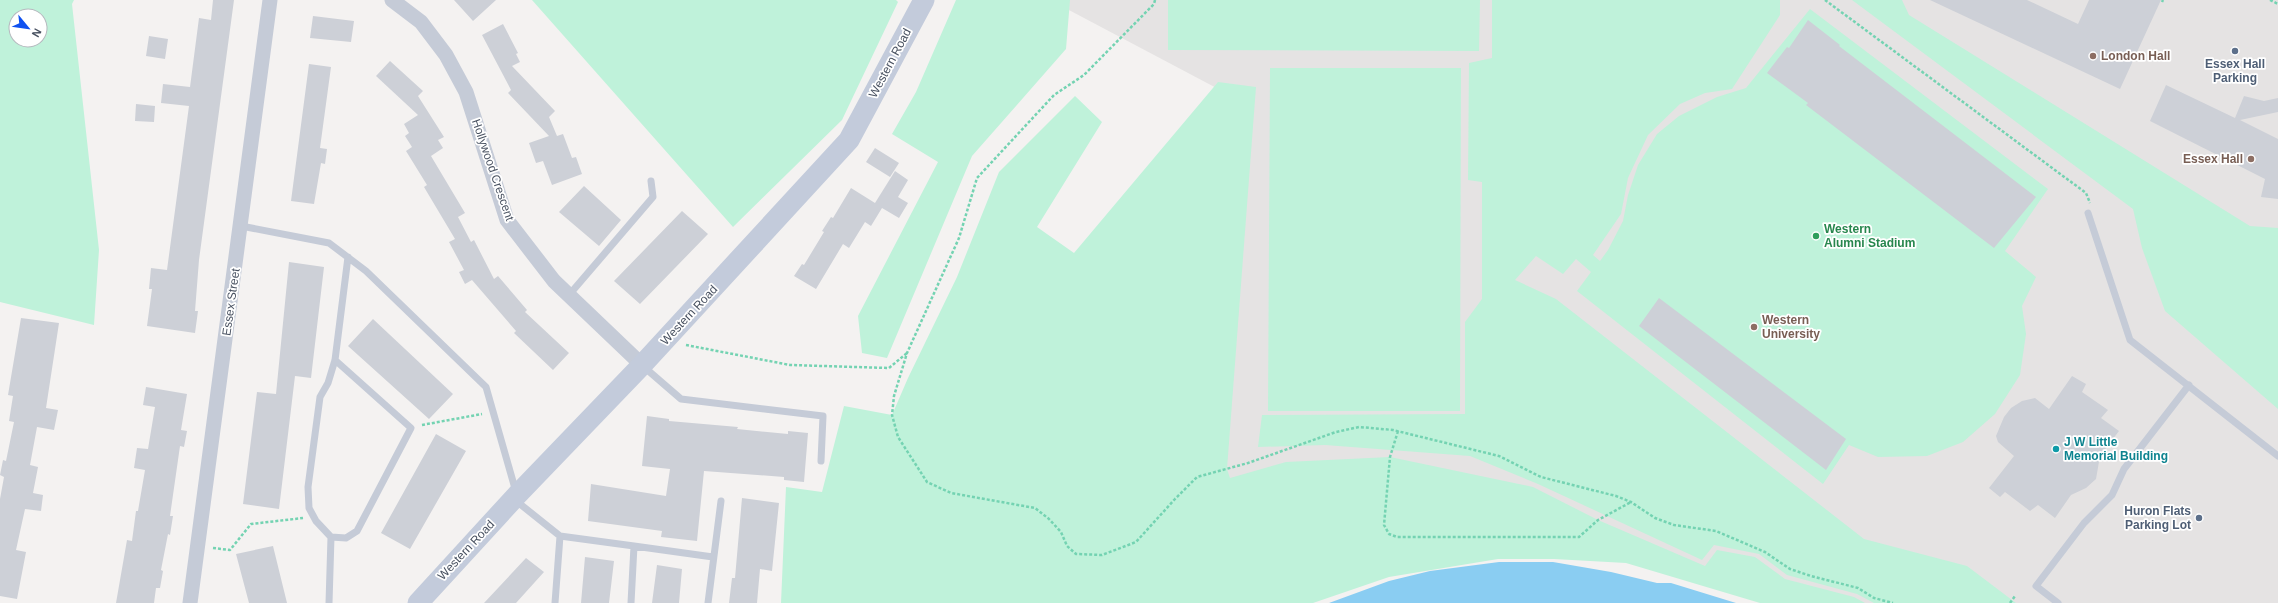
<svg xmlns="http://www.w3.org/2000/svg" width="2278" height="603" viewBox="0 0 2278 603" font-family="Helvetica,sans-serif">
<style>
.education{fill:#e5e3e3}
.green{fill:#bff2da;fill-rule:evenodd}
.water{fill:#8acdf2}
.building{fill:#cdd0d7}
.lines{fill:none;stroke-linecap:round;stroke-linejoin:round}
.path{stroke:#74d3b2;stroke-width:2.5;stroke-dasharray:3 2;stroke-linecap:butt}
.service{stroke:#c5cbd7;stroke-width:7}
.minor{stroke:#c5cbd7;stroke-width:15}
.secondary{stroke:#c3cbdb;stroke-width:21}
.service-dot{fill:#5c6f8a;stroke:#fff;stroke-width:1.5}
.education-dot{fill:#8d6e63;stroke:#fff;stroke-width:1.5}
.leisure-dot{fill:#2e9e5b;stroke:#fff;stroke-width:1.5}
.culture-dot{fill:#0f9aa8;stroke:#fff;stroke-width:1.5}
.labels{text-anchor:middle;stroke-width:3.5;stroke-linejoin:round;paint-order:stroke}
.education-label{font-size:12px;font-weight:bold;fill:#785e54;stroke:#fff;text-anchor:start}
.street-label{font-size:12px;fill:#485160;stroke:#fff}
.service-label{font-size:12px;font-weight:bold;fill:#4e5e75;stroke:#fff}
.leisure-label{font-size:12px;font-weight:bold;fill:#27864d;stroke:#fff;text-anchor:start}
.culture-label{font-size:12px;font-weight:bold;fill:#0d838f;stroke:#fff;text-anchor:start}
</style>
<rect width="100%" height="100%" fill="#f4f2f1"/>
<!-- education -->
<path class="education" d="M1050,0H2278V603H1810L1668,561L1447,555L1216,603L1241,101Z"/>
<!-- green -->
<path class="green" d="M0,0H74L72,4L99,250L94,325L0,302ZM16,16H40V40H16Z
M532,0H896L898,2L842,120L733,227Z
M956,0H1070L1066,49L972,156L887,358L862,353L858,316L938,162L892,134L916,92Z
M1168,0H1480L1479,51L1168,50Z
M1492,0H1780V15L1732,89L1705,93L1680,104L1648,135L1628,178L1621,214L1593,255L1600,261L1608,250L1623,221L1628,195L1638,165L1657,134L1679,116L1717,97L1746,88L1810,9L2048,189L2005,251L2036,277L2022,306L2026,334L2020,375L1995,414L1963,442L1927,456L1878,457L1849,445L1823,484L1577,291L1591,272L1576,259L1563,274L1536,256L1515,280L1556,299L1864,539L1967,566L2016,603H1874L1857,594L1787,575L1759,554L1714,545L1702,560L1538,484L1470,456L1325,445L1258,447L1262,415L1465,414V322L1482,299V182L1468,180L1469,63L1492,58Z
M1852,0H1902L1909,15L2250,226L2278,228V409L2165,311L2142,248L2133,209Z
M1270,68H1461L1460,411H1268Z
M1218,82L1256,87L1227,469L1230,478L1286,462L1390,457L1533,487L1598,520L1705,566L1717,550L1755,557L1785,579L1854,597L1865,603H1760L1626,563L1554,559H1498L1389,577L1313,603H781L786,487L822,492L844,406L892,415L908,378L957,277L999,172L1075,96L1102,122L1037,227L1074,253Z"/>
<!-- water -->
<path class="water" d="M1499,562H1553L1611,572L1657,583H1671L1736,603H1329L1389,581L1430,571Z"/>
<!-- building -->
<path class="building" d="M213,0H234L199,260L195,311H198L195,333L147,326L152,289H149L151,268L167,270L189,106L161,103L163,84L190,87L199,18L211,20Z
M454,0H496L473,21Z
M1930,0H2027L2078,24L2089,0H2161L2120,89Z
M313,16L354,21L351,42L310,38Z
M1808,20L1840,45L1839,46L2036,197L1994,248L1806,105L1808,103L1767,73L1787,47L1789,48Z
M503,24L518,53L516,54L520,62L512,66L555,111L549,117L557,136L563,134L572,158L576,157L582,174L552,185L543,161L536,163L529,143L549,136L508,93L511,90L482,35Z
M149,36L168,39L165,59L146,56Z
M390,61L423,91L418,96L444,137L438,140L443,148L431,156L465,213L458,217L471,242L474,240L494,279L498,276L527,310L525,312L569,353L553,370L514,333L516,331L472,280L465,284L459,272L464,270L449,242L455,239L424,187L427,185L406,151L412,147L405,136L409,133L404,124L418,115L376,76Z
M309,64L331,67L320,148L327,149L325,164L321,163L314,204L291,201Z
M2166,85L2235,118L2244,96L2264,101L2278,98V112L2240,120L2278,139V199L2261,197L2265,179L2150,121Z
M136,104L155,106L154,122L135,121Z
M875,148L899,163L890,177L866,162Z
M895,171L908,180L898,197L908,203L899,218L882,208L871,226L865,222L849,248L843,244L816,289L794,276L802,264L804,265L824,232L822,231L831,217L833,218L851,188L875,203Z
M584,186L621,220L599,246L559,212Z
M682,211L708,234L640,304L614,281Z
M289,262L324,267L311,378L295,376L279,509L243,504L257,392L276,394Z
M1659,298L1846,439L1826,470L1639,326Z
M21,318L59,323L46,408L58,410L54,430L37,427L30,465L38,467L33,493L43,495L41,511L25,509L16,550L26,552L17,599L0,596V499L4,477L0,475L3,460L6,461L14,422L9,421L13,396L8,395Z
M373,319L453,394L429,419L348,346Z
M2072,376L2086,384L2082,392L2108,410L2101,418L2119,431L2100,456L2096,479L2086,488L2071,495L2055,518L2038,505L2030,511L2005,492L2000,497L1989,488L2014,456L1998,442L1996,436L2004,417L2011,408L2022,401L2035,398L2049,409Z
M146,387L187,394L181,430L187,431L184,447L180,446L170,516H173L170,535L168,534L161,570L163,571L160,588H156L154,603H116L127,540L132,541L136,511H138L145,470L134,468L137,448L148,449L155,407L143,405Z
M647,416L669,419V421L738,427L737,429L788,434V431L808,433L804,482L784,480V477L704,471L697,541L661,537L662,531L588,521L591,484L666,496L670,469L642,466Z
M436,434L466,451L410,549L381,533Z
M742,498L779,503L772,571L760,569L757,603H729L732,578H735Z
M273,546L287,603H249L236,554Z
M585,557L614,561L609,603H581Z
M526,558L544,572L516,603H484Z
M657,565L682,569L679,603H652Z"/>
<g class="lines">
<!-- path -->
<path class="path" d="M1155,0L1154,4L1084,75L1054,95L977,178L959,238L907,353L894,396L892,415L898,437L927,482L951,493L1035,508L1049,519L1061,532L1067,546L1076,554L1102,555L1136,542L1175,499L1197,477L1248,463L1336,432L1359,427L1393,430L1499,456L1541,477L1616,496L1631,502L1655,518L1674,525L1716,531L1765,552L1790,569L1811,576L1858,588L1874,598L1893,603
M1825,0L2086,193L2090,203
M2270,0L2278,4
M2162,2L2163,0
M686,345L790,365L889,368L907,353
M422,425L482,414
M1398,431L1390,457L1384,525L1389,534L1397,537H1579L1598,520L1631,502
M213,548L230,550L251,524L303,518
M2010,603L2015,596"/>
<!-- service -->
<path class="service" d="M2088,213L2130,340L2278,456
M241,226L329,243L366,271L486,387L516,492
M569,295L653,197L651,181
M644,367L681,399L823,416L821,461
M515,500L560,536L634,546
M331,537L346,538L357,531L411,428L335,360
M329,603L331,537L316,521L309,508L308,487L320,397L328,383L335,360L348,257
M555,603L560,536
M631,603L634,546L713,557
M708,603L721,501
M2058,603L2036,586L2084,523L2112,495L2124,469L2189,385"/>
<!-- minor -->
<path class="minor" d="M392,0L421,22L446,55L466,92L507,220L554,281L642,365
M190,603L270,0"/>
<!-- secondary -->
<path class="secondary" d="M418,603L517,495L642,365L849,140L924,0"/>
</g>
<!-- markers -->
<g class="service-dot">
<circle cx="2235" cy="51" r="4"/>
<circle cx="2199" cy="518" r="4"/>
</g>
<g class="education-dot">
<circle cx="2093" cy="56" r="4"/>
<circle cx="2251" cy="159" r="4"/>
<circle cx="1754" cy="327" r="4"/>
</g>
<circle class="leisure-dot" cx="1816" cy="236" r="4"/>
<circle class="culture-dot" cx="2056" cy="449" r="4"/>
<g class="labels">
<!-- education labels -->
<g class="education-label">
<text x="2101" y="60">London Hall</text>
<text x="2243" y="163" text-anchor="end">Essex Hall</text>
<text x="1762" y="324">Western<tspan x="1762" dy="14">University</tspan></text>
</g>
<!-- street labels -->
<g class="street-label">
<text transform="translate(890 63) rotate(-62)" y="4">Western Road</text>
<text transform="translate(493 170) rotate(71)" y="4">Hollywood Crescent</text>
<text transform="translate(231 302) rotate(-82)" y="4">Essex Street</text>
<text transform="translate(689 315) rotate(-47)" y="4">Western Road</text>
<text transform="translate(466 550) rotate(-47)" y="4">Western Road</text>
</g>
<!-- service labels -->
<g class="service-label">
<text x="2235" y="68">Essex Hall<tspan x="2235" dy="14">Parking</tspan></text>
<text x="2191" y="515" text-anchor="end">Huron Flats<tspan x="2191" dy="14">Parking Lot</tspan></text>
</g>
<!-- leisure labels -->
<g class="leisure-label">
<text x="1824" y="233">Western<tspan x="1824" dy="14">Alumni Stadium</tspan></text>
</g>
<!-- culture labels -->
<g class="culture-label">
<text x="2064" y="446">J W Little<tspan x="2064" dy="14">Memorial Building</tspan></text>
</g>
</g>
<!-- north arrow -->
<g transform="translate(28 28) rotate(119)"><circle r="19" fill="#ffffff" stroke="#b6b9bf"/>
<path d="M0-3L7 15L0 10L-7 15Z" fill="#0f51f0"/>
<text y="-6" font-size="11" font-weight="bold" text-anchor="middle" fill="#485160">N</text>
</g>
</svg>
